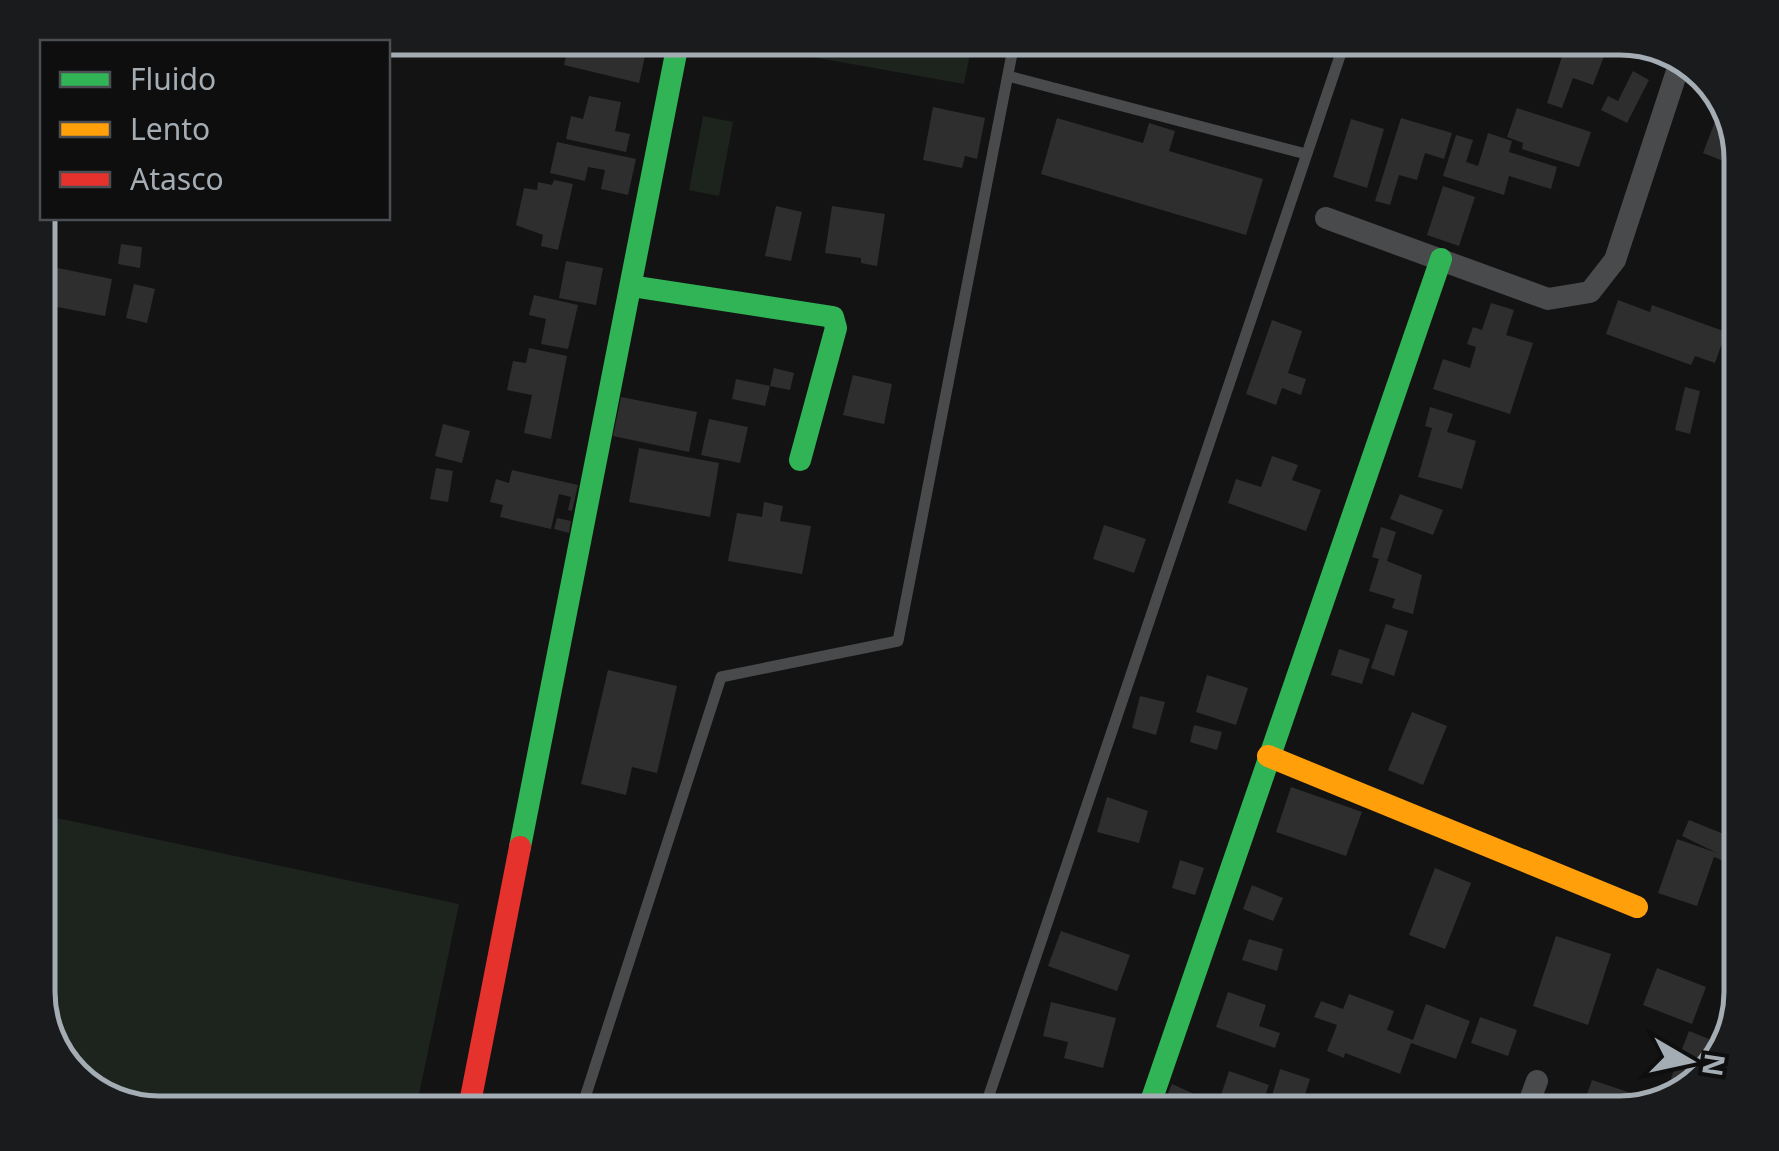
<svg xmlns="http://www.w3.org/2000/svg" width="1779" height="1151" viewBox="0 0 1779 1151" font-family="'Noto Sans',sans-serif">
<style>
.green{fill:#1d241e}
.building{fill:#2e2e2f}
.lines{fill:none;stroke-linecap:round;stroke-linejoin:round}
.lane{stroke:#484a4c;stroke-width:11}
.street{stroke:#484a4c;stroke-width:22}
.fast{stroke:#30b455;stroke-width:22}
.slow{stroke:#ff9f0a;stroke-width:22}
.jam{stroke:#e5322d;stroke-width:22}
.rim{fill:none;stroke:#a4acb4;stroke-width:5}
</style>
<rect width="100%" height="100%" fill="#131314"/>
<!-- green -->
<path class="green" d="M705,38H973L964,84Z
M703,116L733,122L719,196L689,190Z
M38,814L459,904L415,1113H159L92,1093L54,1053L38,999Z"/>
<!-- building -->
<path class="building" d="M570,38H649L639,83L564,65Z
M1568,38H1611L1593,85L1573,78L1562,108L1547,103Z
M1633,71L1649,80L1627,123L1601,110L1608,96L1618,101Z
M589,96L621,102L615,131L630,134L626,152L566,139L571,116L583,119Z
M933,107L985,118L977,159L965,156L962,168L923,160Z
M1517,108L1591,132L1579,167L1522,149L1523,143L1507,137Z
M1719,111L1730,116L1739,143L1731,164L1703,153Z
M1057,118L1143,143L1149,123L1175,131L1169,151L1263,179L1246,235L1041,174Z
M1401,118L1452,133L1444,159L1425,153L1417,180L1399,175L1390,205L1375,201Z
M1351,119L1384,129L1367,188L1333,177Z
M1488,133L1512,141L1509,152L1557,167L1551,189L1509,176L1504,195L1443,176L1456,135L1473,140L1466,162L1478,166Z
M557,142L636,159L628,195L601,189L605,170L588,167L585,181L550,173Z
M554,180L573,184L558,250L541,246L543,235L516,225L524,188L537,190L538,182L552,185Z
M1443,186L1475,197L1459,246L1427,235Z
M776,206L802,212L791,261L765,256Z
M832,206L885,214L877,266L861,263V258L825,253Z
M121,244L142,247L140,268L118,264Z
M566,261L603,268L596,305L559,298Z
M48,266L112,279L105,316L41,304Z
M134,284L155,289L147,323L126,318Z
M534,295L578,305L568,349L541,344L546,319L529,315Z
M1618,300L1650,312L1652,305L1726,332L1715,363L1695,356L1691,365L1606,334Z
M1491,303L1514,310L1506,335L1533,343L1510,414L1433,389L1443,359L1470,368L1476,347L1467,344L1473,327L1482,330Z
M1272,320L1302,331L1288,373L1306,379L1301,395L1282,388L1276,405L1246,394Z
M529,348L567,356L551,439L524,433L532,395L507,390L513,361L526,363Z
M774,368L794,373L790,390L770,386Z
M853,375L892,384L884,424L843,415Z
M736,379L770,386L765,406L732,399Z
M1685,387L1700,391L1690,434L1675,430Z
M621,397L697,412L689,452L613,436Z
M1430,407L1453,414L1447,432L1476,441L1462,489L1418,477L1432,428L1425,426Z
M709,419L748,427L740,463L701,455Z
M443,424L470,431L462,463L435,456Z
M639,448L719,463L710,517L629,502Z
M1272,456L1298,465L1292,480L1321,490L1306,531L1228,503L1236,479L1261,487Z
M436,468L453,471L448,502L430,499Z
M512,470L578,485L572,511L568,510L571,497L559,494L551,529L500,517L503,505L490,502L496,479L509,483Z
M1400,494L1443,510L1433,535L1390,519Z
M764,502L783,506L780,521L811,526L802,574L728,561L737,513L762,517Z
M557,518L571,521L569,533L554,529Z
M1104,525L1146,539L1134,573L1093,559Z
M1381,527L1396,532L1387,561L1422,575L1413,614L1392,608L1395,599L1369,591L1379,559L1372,557Z
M1386,624L1408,631L1394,676L1371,668Z
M1339,649L1370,659L1362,684L1331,675Z
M608,670L677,686L657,773L632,767L626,795L581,784Z
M1207,675L1248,688L1236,725L1196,712Z
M1140,696L1165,702L1156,735L1132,728Z
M1412,712L1447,726L1423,785L1388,770Z
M1194,725L1222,732L1217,750L1190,742Z
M1291,787L1362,812L1346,856L1276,832Z
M1107,797L1148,811L1139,843L1097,832Z
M1689,820L1741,841V868L1714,857L1697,906L1658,893L1677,839L1717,853L1682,836Z
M1180,860L1204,868L1195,895L1172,888Z
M1435,868L1471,883L1445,949L1409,935Z
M1252,885L1283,898L1273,921L1243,909Z
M1061,931L1130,955L1117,991L1048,966Z
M1556,936L1611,954L1588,1025L1533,1006Z
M1249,939L1283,949L1277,971L1242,960Z
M1657,968L1706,987L1692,1024L1643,1005Z
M1228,992L1266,1005L1259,1026L1280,1033L1275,1048L1216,1027Z
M1349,994L1394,1011L1387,1030L1413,1040L1426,1004L1470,1021L1456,1059L1411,1043L1400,1074L1345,1053L1344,1058L1327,1051L1337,1025L1314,1017L1321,1001L1343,1009Z
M1051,1002L1116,1018L1103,1068L1064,1058L1068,1042L1043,1036Z
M1480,1017L1517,1030L1508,1056L1471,1043Z
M1729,1020L1733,1021L1721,1059L1692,1087L1671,1078L1689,1031L1719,1043Z
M1280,1069L1310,1079L1299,1113L1268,1109Z
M1229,1071L1269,1085L1259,1113L1219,1101Z
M1592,1080L1646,1098L1643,1107L1620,1113L1581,1111Z
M1172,1084L1214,1103L1209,1113H1159Z
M1332,1096L1364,1106L1362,1113H1326Z"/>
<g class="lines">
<!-- lane -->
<path class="lane" d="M1008,76L1306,154
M580,1113L721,677L898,641L1015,38
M983,1113L1346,38"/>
<!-- street -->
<path class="street" d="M1326,218L1548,299L1590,292L1615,260L1682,56
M1525,1113L1537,1081"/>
<!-- fast -->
<path class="fast" d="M631,286L833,317L836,328L800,460
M520,847L679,38
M1147,1113L1441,259"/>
<!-- slow -->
<path class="slow" d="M1268,756L1637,907"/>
<!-- jam -->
<path class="jam" d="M468,1113L520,847"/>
</g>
<!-- crop -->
<path d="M0 0H1779V1151H0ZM159 55H1620A104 104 0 0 1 1724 159V992A104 104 0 0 1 1620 1096H159A104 104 0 0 1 55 992V159A104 104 0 0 1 159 55Z" fill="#1a1b1c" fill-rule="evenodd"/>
<path class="rim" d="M159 55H1620A104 104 0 0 1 1724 159V992A104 104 0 0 1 1620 1096H159A104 104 0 0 1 55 992V159A104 104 0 0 1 159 55Z"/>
<!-- legend -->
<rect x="40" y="40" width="350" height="180" fill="#0e0e0f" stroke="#4a4d51" stroke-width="2.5"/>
<rect x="60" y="72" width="50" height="15" fill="#30b455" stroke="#4a4d51" stroke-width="2.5"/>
<text x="130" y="90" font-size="30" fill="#a4acb4">Fluido</text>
<rect x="60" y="122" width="50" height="15" fill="#ff9f0a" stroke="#4a4d51" stroke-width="2.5"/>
<text x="130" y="140" font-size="30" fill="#a4acb4">Lento</text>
<rect x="60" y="172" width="50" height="15" fill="#e5322d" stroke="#4a4d51" stroke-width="2.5"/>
<text x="130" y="190" font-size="30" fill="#a4acb4">Atasco</text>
<!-- north arrow -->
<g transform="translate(1689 1061) rotate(99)" stroke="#0e0e0f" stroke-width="8" paint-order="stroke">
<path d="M0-8L18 38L0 25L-18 38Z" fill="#a4acb4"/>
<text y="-15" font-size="28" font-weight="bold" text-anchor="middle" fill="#a4acb4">N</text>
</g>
</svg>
